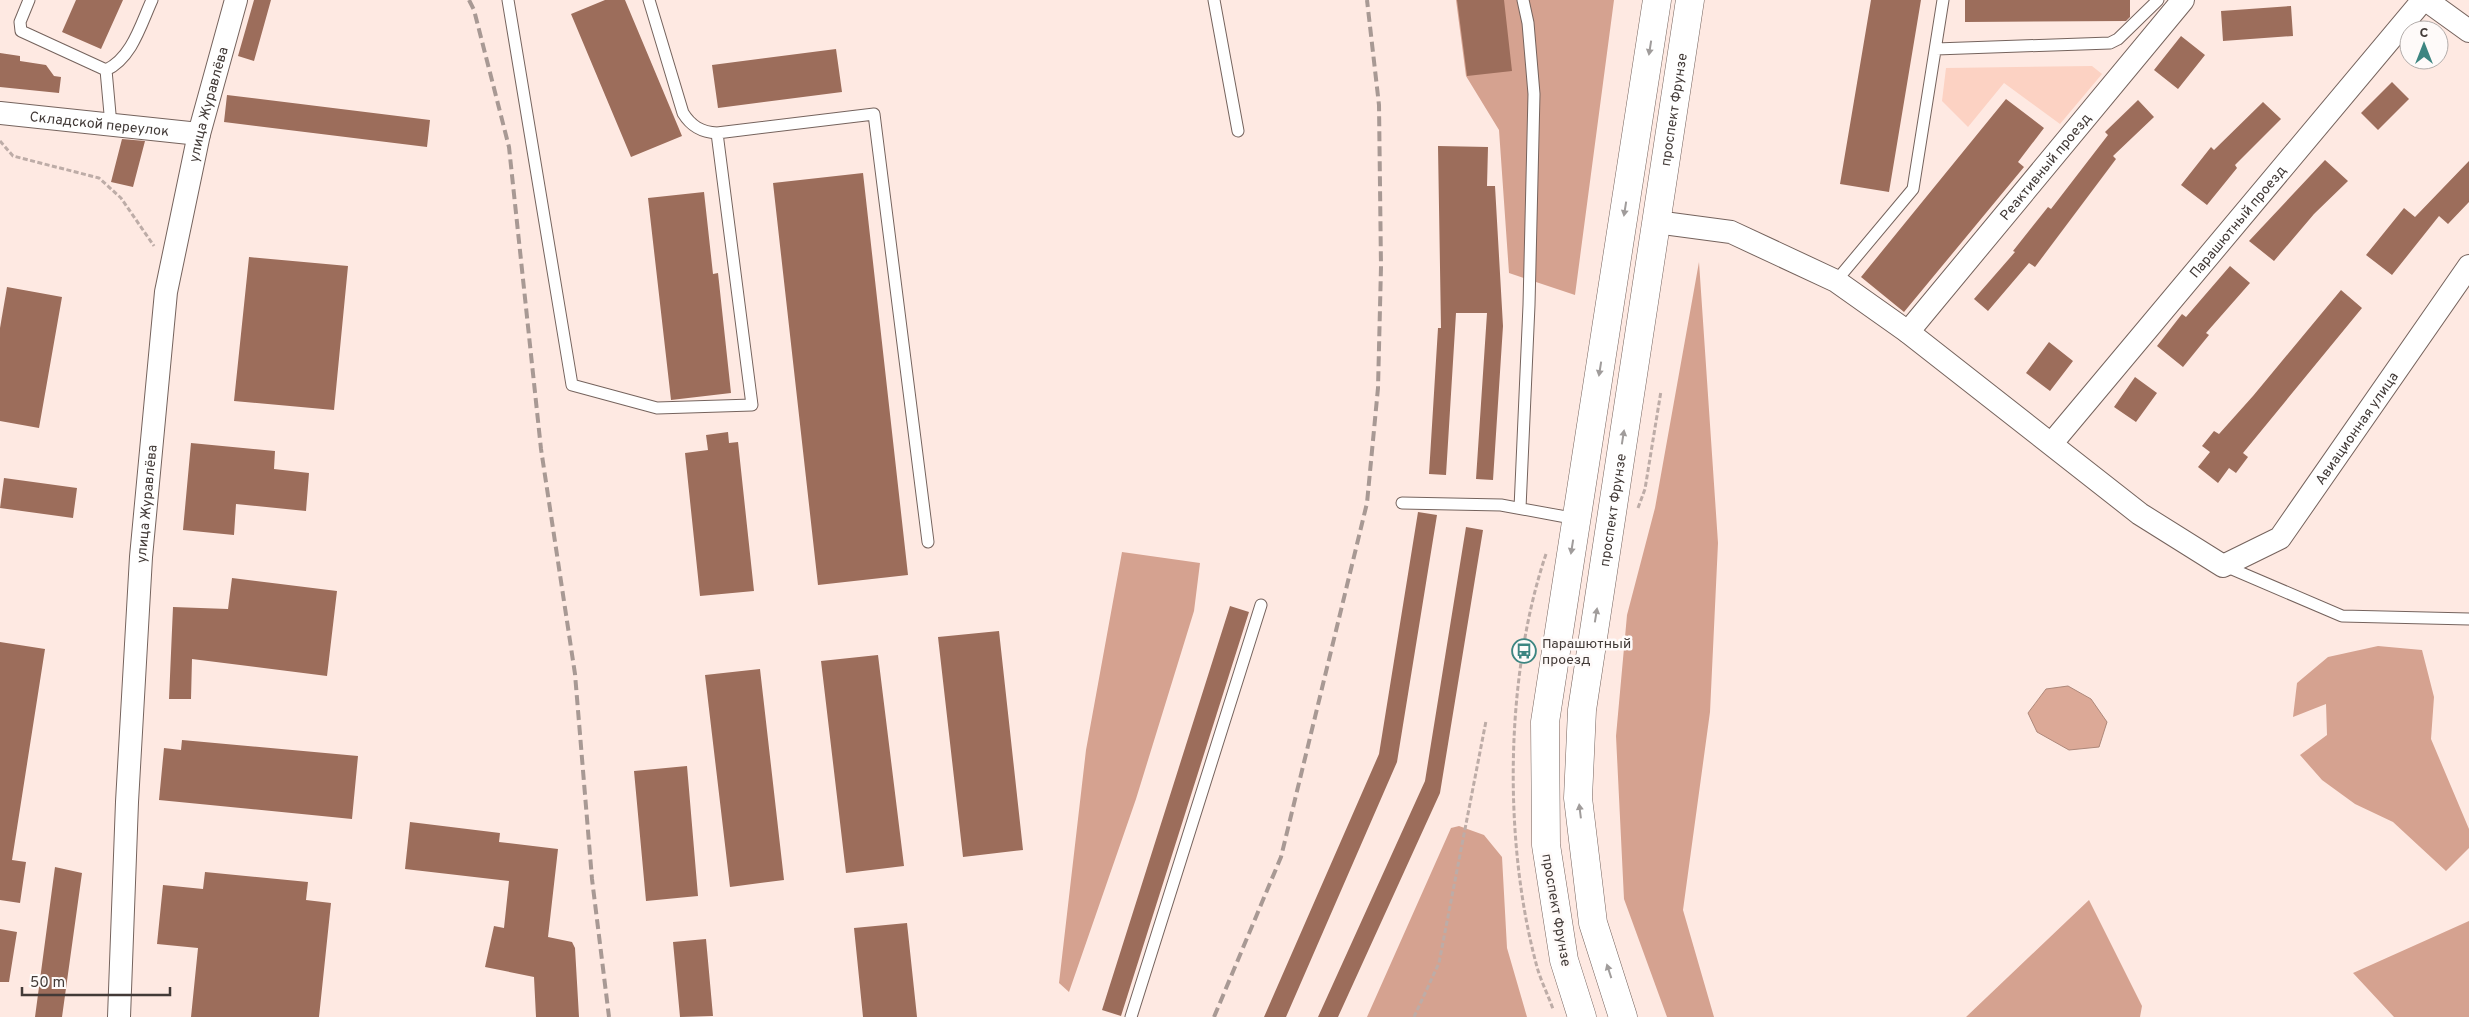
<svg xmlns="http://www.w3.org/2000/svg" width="2469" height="1017" viewBox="0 0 2469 1017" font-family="Overpass,sans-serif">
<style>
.green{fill:#fcd2c3}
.forest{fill:#d5a290}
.water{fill:#dca997;stroke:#ae887a}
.building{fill:#9c6d5b}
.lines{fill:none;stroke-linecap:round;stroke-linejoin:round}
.lane-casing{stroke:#75635d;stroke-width:13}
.street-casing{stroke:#75635d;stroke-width:24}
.secondary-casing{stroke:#75635d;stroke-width:29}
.path{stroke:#bdaca7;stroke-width:3;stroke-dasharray:5 2.5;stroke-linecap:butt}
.lane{stroke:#fff;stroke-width:11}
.street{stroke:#fff;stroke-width:22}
.secondary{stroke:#fff;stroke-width:28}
.rail{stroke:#a89994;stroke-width:4;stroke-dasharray:10 5;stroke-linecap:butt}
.oneway{fill:#a09c9b}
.labels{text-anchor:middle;stroke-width:5;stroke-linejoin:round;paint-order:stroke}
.street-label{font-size:14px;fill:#423a37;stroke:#fefaf9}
.poi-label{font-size:14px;fill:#423a37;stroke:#fefaf9;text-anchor:start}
</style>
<rect width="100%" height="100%" fill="#fee9e2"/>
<!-- green -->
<path class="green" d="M2092,66L2102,74L2060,124L2004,83L1968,127L1942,101L1946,68Z"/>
<!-- forest -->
<path class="forest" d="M1456,0H1614L1575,295L1509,273L1499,130L1466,76Z
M1699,262L1718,543L1710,712L1683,910L1714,1017H1667L1624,899L1616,736L1627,615L1655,508Z
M1122,552L1200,563L1194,611L1136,799L1069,992L1059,983L1086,750Z
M2378,646L2422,650L2434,697L2431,739L2469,829V848L2446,871L2393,822L2355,804L2322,780L2300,755L2327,735L2326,704L2293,717L2297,683L2328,657Z
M1459,826L1484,835L1502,857L1507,948L1527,1017H1367L1451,828Z
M2089,900L2142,1006L2140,1017H1966Z
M2469,921V1017H2394L2353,973Z"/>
<!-- water -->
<path class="water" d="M2068,686L2091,699L2107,722L2099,747L2069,750L2037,732L2028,713L2046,689Z"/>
<!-- building -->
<path class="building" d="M76,0H123L101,49L62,32Z
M254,0H271L254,61L238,56Z
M605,0H625L682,136L631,157L571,14Z
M1457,0H1504L1512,71L1467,76Z
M1871,0H1921L1889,192L1840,184Z
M1965,0H2130V17L2126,21L1965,22Z
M2291,6L2293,36L2223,41L2221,11Z
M2181,36L2205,55L2178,89L2154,70Z
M836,49L842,92L718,108L712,65Z
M0,53L20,56V61L46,65L54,76L61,77L59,93L0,87Z
M2392,82L2409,99L2378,130L2361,113Z
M227,95L430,120L427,147L224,122Z
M2006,99L2044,128L2018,162L2024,167L1904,312L1861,277Z
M2138,100L2154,117L2113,156L2116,159L2035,267L2029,263L1988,311L1974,299L2015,252L2013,251L2048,207L2051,209L2108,135L2105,132Z
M2263,102L2281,119L2235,165L2237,168L2207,205L2181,185L2211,147L2214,150Z
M122,139L145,141L133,187L111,182Z
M1438,146L1488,147L1487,186H1495L1503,326L1493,480L1476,479L1487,313H1456L1446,475L1429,474L1438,328H1441Z
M2325,160L2348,181L2314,214L2274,261L2249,241Z
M2469,161V202L2448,224L2439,216L2392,275L2366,255L2404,208L2415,217Z
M863,173L908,575L818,585L773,183Z
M704,192L713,274L718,273L731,393L671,400L648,198Z
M249,257L348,266L334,410L234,401Z
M2230,266L2250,283L2206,333L2209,335L2183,367L2157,346L2182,314L2186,317Z
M7,287L62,297L39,428L0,421V328Z
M2341,290L2362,308L2243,453L2248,457L2236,473L2229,468L2218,483L2198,467L2210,452L2202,446L2214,431L2219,434L2253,396Z
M2049,342L2073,361L2050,391L2026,373Z
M2135,377L2157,393L2136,422L2114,407Z
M728,432L729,443L738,442L754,591L700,596L685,453L708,450L706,435Z
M191,443L275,451L274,469L309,473L306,511L236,504L234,535L183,530Z
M4,478L77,488L73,518L0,508Z
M1418,512L1437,515L1397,762L1286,1017H1264L1379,754Z
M1466,527L1483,530L1440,793L1338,1017H1318L1425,781Z
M232,578L337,591L327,676L192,659L191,699H169L173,607L228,609Z
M1230,606L1249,612L1121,1016L1102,1010Z
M999,631L1023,850L963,857L938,637Z
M0,642L45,649L12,860L26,862L20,903L0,900Z
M878,655L904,866L846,873L821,661Z
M760,669L784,880L730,887L705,675Z
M182,740L358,756L352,819L159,800L164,748L181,750Z
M687,766L698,896L646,901L634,771Z
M410,822L500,833L499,842L558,849L548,937L572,942L575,948L579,1017H536L534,977L485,967L494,926L504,928L509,881L405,869Z
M55,867L82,873L62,1017H35Z
M205,872L308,882L306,900L331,903L319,1017H191L198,948L157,944L163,885L203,889Z
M907,923L917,1017H863L854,928Z
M0,929L17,932L9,982H0Z
M706,939L713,1016L680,1017L673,942Z"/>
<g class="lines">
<!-- lane casing -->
<g class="lane-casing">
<path id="lane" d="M29,0L20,22L21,31L106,70L111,125
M508,0L572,385L657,408L752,405L717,133L874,114L928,542
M649,0L683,113C691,126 701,132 717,133
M1214,0L1238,131
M1936,49L2110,43L2118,39L2158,0
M106,70C132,58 141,24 152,0
M1836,281L1913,189L1943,0
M1402,503L1501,505L1577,519
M1520,508L1529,305L1534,94L1528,23L1523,0
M2225,566L2342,616L2469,619
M1131,1017L1261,605"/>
</g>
<!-- street casing -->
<g class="street-casing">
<g id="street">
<path d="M2426,0L2469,31"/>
<path id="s1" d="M0,113L199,134"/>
<path id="s2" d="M1656,222L1731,232L1836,281L1908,332L2140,514L2223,566L2280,538L2469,266"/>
<path id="s3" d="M1908,332L2183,0"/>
<path id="s4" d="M2052,443L2423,0"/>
<path id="s5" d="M119,1017L127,802L141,557L166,292L199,134L236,0"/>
</g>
</g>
<!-- secondary casing -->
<g class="secondary-casing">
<g id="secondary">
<path d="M1582,1017L1564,960L1546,845L1545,722L1657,0"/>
<path id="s6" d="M1623,1017L1593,923L1578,798L1582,710L1690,0"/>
</g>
</g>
<!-- path -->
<path class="path" d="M0,141L13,156L99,178L121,198L154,246
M1638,508L1645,489L1661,391
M1546,554C1505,676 1503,842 1537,967C1541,981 1548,995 1553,1009
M1414,1017L1439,963L1486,721"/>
<!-- lane -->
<use href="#lane" class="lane"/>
<!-- street -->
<use href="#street" class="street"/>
<!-- secondary -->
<use href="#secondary" class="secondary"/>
<!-- rail -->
<path class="rail" d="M469,0L474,10L509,147L541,449L575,674L592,879L609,1017
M1214,1017L1281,857L1367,503L1378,388L1381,267L1379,105L1367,0"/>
</g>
<!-- one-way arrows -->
<defs><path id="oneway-solid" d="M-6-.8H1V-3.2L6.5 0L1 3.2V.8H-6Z" transform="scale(1.25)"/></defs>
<g class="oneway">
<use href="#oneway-solid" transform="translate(1650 48) rotate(99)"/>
<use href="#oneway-solid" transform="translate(1625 209) rotate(99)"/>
<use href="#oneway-solid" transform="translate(1600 369) rotate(99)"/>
<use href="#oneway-solid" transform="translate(1623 437) rotate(-81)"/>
<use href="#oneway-solid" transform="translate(1572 547) rotate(99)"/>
<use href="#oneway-solid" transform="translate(1596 615) rotate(-81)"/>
<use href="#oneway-solid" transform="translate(1580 811) rotate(-97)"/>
<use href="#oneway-solid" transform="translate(1609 971) rotate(-108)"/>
</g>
<!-- icons -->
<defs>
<g id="bus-ring" transform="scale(1.25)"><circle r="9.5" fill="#fefaf9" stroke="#3d8581" stroke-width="1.5"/><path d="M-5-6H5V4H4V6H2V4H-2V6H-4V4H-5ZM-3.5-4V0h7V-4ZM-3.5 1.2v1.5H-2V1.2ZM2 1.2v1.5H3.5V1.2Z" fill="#3d8581"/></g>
</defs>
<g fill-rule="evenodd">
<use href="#bus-ring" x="1524" y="651"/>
</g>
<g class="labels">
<!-- street labels -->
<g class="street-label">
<text dy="5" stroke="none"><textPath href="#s5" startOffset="919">улица Журавлёва</textPath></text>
<text dy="5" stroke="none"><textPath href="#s6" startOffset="920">проспект Фрунзе</textPath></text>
<text dy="5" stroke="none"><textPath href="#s1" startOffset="100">Складской переулок</textPath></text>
<text dy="5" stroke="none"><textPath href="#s3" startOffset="215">Реактивный проезд</textPath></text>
<text dy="5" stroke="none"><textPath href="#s4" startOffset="289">Парашютный проезд</textPath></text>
<text dy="5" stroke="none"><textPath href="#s2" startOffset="870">Авиационная улица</textPath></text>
<text dy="5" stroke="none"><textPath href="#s5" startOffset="514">улица Журавлёва</textPath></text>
<text dy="5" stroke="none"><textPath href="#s6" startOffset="515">проспект Фрунзе</textPath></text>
<text transform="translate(1557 910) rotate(80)" y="5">проспект Фрунзе</text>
</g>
<!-- poi labels -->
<g class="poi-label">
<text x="1542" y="648">Парашютный<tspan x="1542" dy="16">проезд</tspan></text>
</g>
</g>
<!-- north arrow -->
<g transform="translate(2424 45)"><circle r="24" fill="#fefaf9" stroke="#b3adab"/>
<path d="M0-4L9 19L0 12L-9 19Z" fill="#3d8581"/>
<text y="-8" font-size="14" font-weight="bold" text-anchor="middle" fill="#423a37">С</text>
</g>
<!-- scale -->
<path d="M22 987v8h148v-8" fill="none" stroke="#423a37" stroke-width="2.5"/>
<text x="30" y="987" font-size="15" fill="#423a37" stroke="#fefaf9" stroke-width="4" paint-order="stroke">50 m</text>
</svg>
